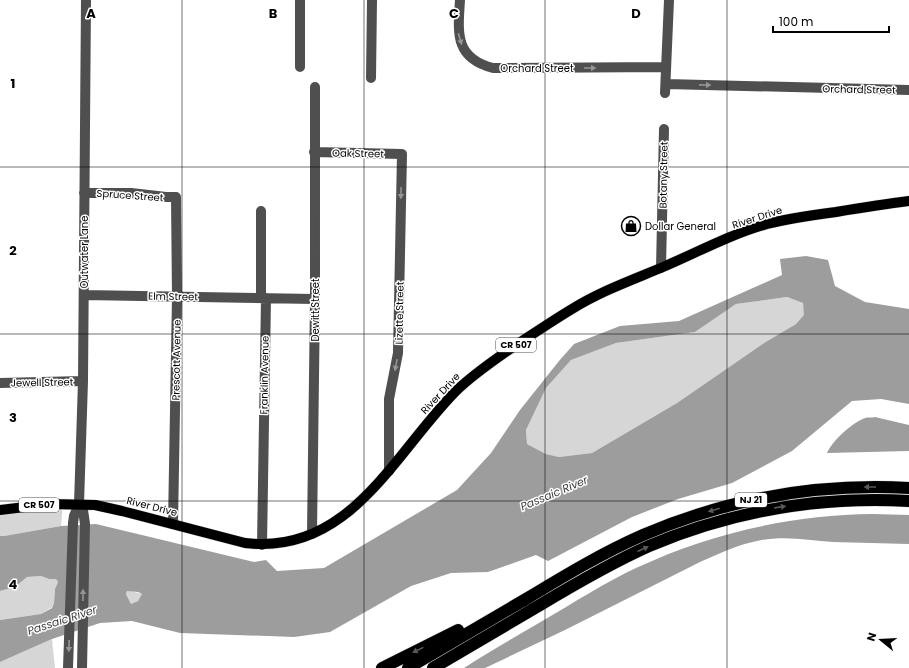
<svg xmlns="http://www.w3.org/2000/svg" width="909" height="668" viewBox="0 0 909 668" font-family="Poppins,sans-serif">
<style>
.green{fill:#d6d6d6}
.water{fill:#9d9d9d;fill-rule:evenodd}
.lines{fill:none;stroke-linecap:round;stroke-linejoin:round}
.major-casing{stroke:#dbdbdb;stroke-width:11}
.highway-casing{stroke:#dbdbdb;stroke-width:13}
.minor{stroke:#4f4f4f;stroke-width:10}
.major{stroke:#000;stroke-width:10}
.highway{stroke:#000;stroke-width:12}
.oneway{fill:#959595}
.oneway2{fill:#595959}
.grid{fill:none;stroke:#000;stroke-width:1;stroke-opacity:0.55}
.labels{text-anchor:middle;stroke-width:3;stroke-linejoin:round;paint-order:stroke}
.shield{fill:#fff;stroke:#4c4c4c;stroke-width:1}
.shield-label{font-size:9px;font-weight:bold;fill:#000}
.street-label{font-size:10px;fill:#000;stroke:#fff}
.poi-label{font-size:10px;fill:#000;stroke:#fff;text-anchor:start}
.water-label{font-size:11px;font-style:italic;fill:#3e3e3e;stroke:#fff}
.grid-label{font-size:13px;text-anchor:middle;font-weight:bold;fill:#000;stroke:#fff;stroke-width:3;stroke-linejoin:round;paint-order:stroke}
</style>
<rect width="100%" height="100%" fill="#fff"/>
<!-- green -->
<path class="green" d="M787,297L803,303L805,315L796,324L764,343L677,403L592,453L559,457L546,454L527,444L526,430L546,388L571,360L616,343L695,332L736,304Z
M63,503L61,526L4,536H0V512Z
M41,576L49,579H56L58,582L55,589L54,603L52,607L41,614L0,620V591L15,587L27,577Z
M127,590L142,594L138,601L131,604L126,594Z
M52,639L55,668H0V662Z"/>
<!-- water -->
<path class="water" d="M806,256L828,260L835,286L865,302L909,309V404L881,399L852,401L792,451L732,483L678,499L632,517L548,561L536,555L488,572L451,573L411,586L330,632L294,637L180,633L132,621L100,623L52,639L0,662V620L41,614L52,608L54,603L55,589L58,582L56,579H49L41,576L27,577L15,587L0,591V536H4L61,526L96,524L254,562L266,560L277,571L324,568L457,490L491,453L520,410L559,361L574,344L620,326L679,321L782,275L780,259ZM787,297L803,303L804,315L796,324L764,343L677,403L592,453L559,457L546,454L527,444L526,430L546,388L571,360L616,343L695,332L736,304ZM127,591L138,592L142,594L138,601L131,604L126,594Z
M875,417L909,425V451L827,453C832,441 853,422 865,418C868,417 872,418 875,417Z
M873,514L909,515V544C884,543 858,543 833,542C808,540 782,535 757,541C737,545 718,554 700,562L565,630L485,668H464C490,651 517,636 544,620C575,602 604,583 636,568C711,533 791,515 873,514Z"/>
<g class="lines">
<!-- major casing -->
<g class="major-casing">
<path id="major" d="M0,510L50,504L95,505L122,511L245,543C349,556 394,454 455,392C472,375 493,361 513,347C533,334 552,321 572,309C601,291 632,280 663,267C698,252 731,234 767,224C790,218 813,215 836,212C860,208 885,204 909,201"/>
</g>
<!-- highway casing -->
<g class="highway-casing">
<path id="highway" d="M382,668L458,630
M408,668C447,645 486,622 526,599C564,576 602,553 643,535C727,499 818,483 909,488
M433,668C469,647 504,626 540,605C575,584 611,563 649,546C732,511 820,496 909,501"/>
</g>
<!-- minor -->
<path class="minor" d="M460,0C458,32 454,58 493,68L666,67
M300,67V0
M371,78L372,0
M666,84L909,90
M665,93L669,0
M314,152L402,154L398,353L389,399V471
M84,193H131L166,197H176L177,297L173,524
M261,211V298
M661,268L664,129
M84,295L315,299
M0,383L83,381
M79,504L83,510L85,524L82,668
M312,534L315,299V87
M262,545L266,298
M68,668L73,523L74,516L79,504L83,381L86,0"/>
<!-- major -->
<use href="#major" class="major"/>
<!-- highway -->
<use href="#highway" class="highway"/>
</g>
<!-- one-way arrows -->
<defs><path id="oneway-solid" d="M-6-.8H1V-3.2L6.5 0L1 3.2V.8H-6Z"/></defs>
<g class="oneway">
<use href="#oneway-solid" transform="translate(460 39) rotate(74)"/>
<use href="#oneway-solid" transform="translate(590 68)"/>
<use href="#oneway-solid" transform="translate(705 85) rotate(1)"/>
<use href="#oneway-solid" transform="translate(401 193) rotate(91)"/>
<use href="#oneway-solid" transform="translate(396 365) rotate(101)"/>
<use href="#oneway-solid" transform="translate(83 595) rotate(-89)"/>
<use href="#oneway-solid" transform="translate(69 646) rotate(92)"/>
</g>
<g class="oneway2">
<use href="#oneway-solid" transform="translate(870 487) rotate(180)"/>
<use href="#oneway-solid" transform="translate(780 507) rotate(-9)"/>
<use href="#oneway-solid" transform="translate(714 510) rotate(164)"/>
<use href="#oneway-solid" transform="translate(643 549) rotate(-24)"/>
<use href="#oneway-solid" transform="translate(418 650) rotate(154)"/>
</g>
<!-- grid -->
<path class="grid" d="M182,0V668M364,0V668M545,0V668M727,0V668M0,167H909M0,334H909M0,501H909"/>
<!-- icons -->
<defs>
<g id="shop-ring" transform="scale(1)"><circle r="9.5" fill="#fff" stroke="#000" stroke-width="1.5"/><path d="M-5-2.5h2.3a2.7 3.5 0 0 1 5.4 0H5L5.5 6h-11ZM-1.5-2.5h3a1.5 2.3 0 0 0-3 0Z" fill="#000"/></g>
</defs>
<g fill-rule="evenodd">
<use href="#shop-ring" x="631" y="226"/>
</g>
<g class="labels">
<!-- shield labels -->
<g class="shield">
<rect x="496" y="338" width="40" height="14" rx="3"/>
<rect x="735" y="493" width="32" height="14" rx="3"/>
<rect x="19" y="498" width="40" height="14" rx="3"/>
</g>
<g class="shield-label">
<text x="516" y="348">CR 507</text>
<text x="751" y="503">NJ 21</text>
<text x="39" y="508">CR 507</text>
</g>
<!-- street labels -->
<g class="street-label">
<text x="537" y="72">Orchard Street</text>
<text transform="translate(859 89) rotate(1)" y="4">Orchard Street</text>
<text transform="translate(358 153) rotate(1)" y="4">Oak Street</text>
<text transform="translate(663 175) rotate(-89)" y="4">Botany Street</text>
<text transform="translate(130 195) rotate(4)" y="4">Spruce Street</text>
<text transform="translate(757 217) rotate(-18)" y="4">River Drive</text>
<text transform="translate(84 252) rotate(-90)" y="4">Outwater Lane</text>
<text transform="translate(173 296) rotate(1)" y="4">Elm Street</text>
<text transform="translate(315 310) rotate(-90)" y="4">Dewitt Street</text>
<text transform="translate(399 313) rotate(-89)" y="4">Lizette Street</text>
<text transform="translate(176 360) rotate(-89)" y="4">Prescott Avenue</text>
<text transform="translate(264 375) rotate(-89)" y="4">Franklin Avenue</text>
<text transform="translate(42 382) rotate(-1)" y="4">Jewell Street</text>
<text transform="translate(440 393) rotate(-47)" y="4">River Drive</text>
<text transform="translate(152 506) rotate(14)" y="4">River Drive</text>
</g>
<!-- poi labels -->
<g class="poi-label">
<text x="645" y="230">Dollar General</text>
</g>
<!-- water labels -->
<g class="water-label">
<text transform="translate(554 493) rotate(-23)" y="4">Passaic River</text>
<text transform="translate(62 620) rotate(-18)" y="4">Passaic River</text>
</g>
</g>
<g class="grid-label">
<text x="91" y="18">A</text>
<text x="273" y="18">B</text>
<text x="454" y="18">C</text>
<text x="636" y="18">D</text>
<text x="13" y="88">1</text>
<text x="13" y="255">2</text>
<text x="13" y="422">3</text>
<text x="13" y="589">4</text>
</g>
<!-- north arrow -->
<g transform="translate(881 640) rotate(288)" stroke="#ffffff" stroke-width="3" paint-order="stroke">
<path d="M0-3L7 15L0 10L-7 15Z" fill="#000000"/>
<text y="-6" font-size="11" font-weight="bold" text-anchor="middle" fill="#000000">N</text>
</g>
<!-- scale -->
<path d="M773 26v6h116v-6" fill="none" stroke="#000000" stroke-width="2"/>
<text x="779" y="26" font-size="12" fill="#000000" stroke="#ffffff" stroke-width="3" paint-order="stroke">100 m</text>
</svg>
